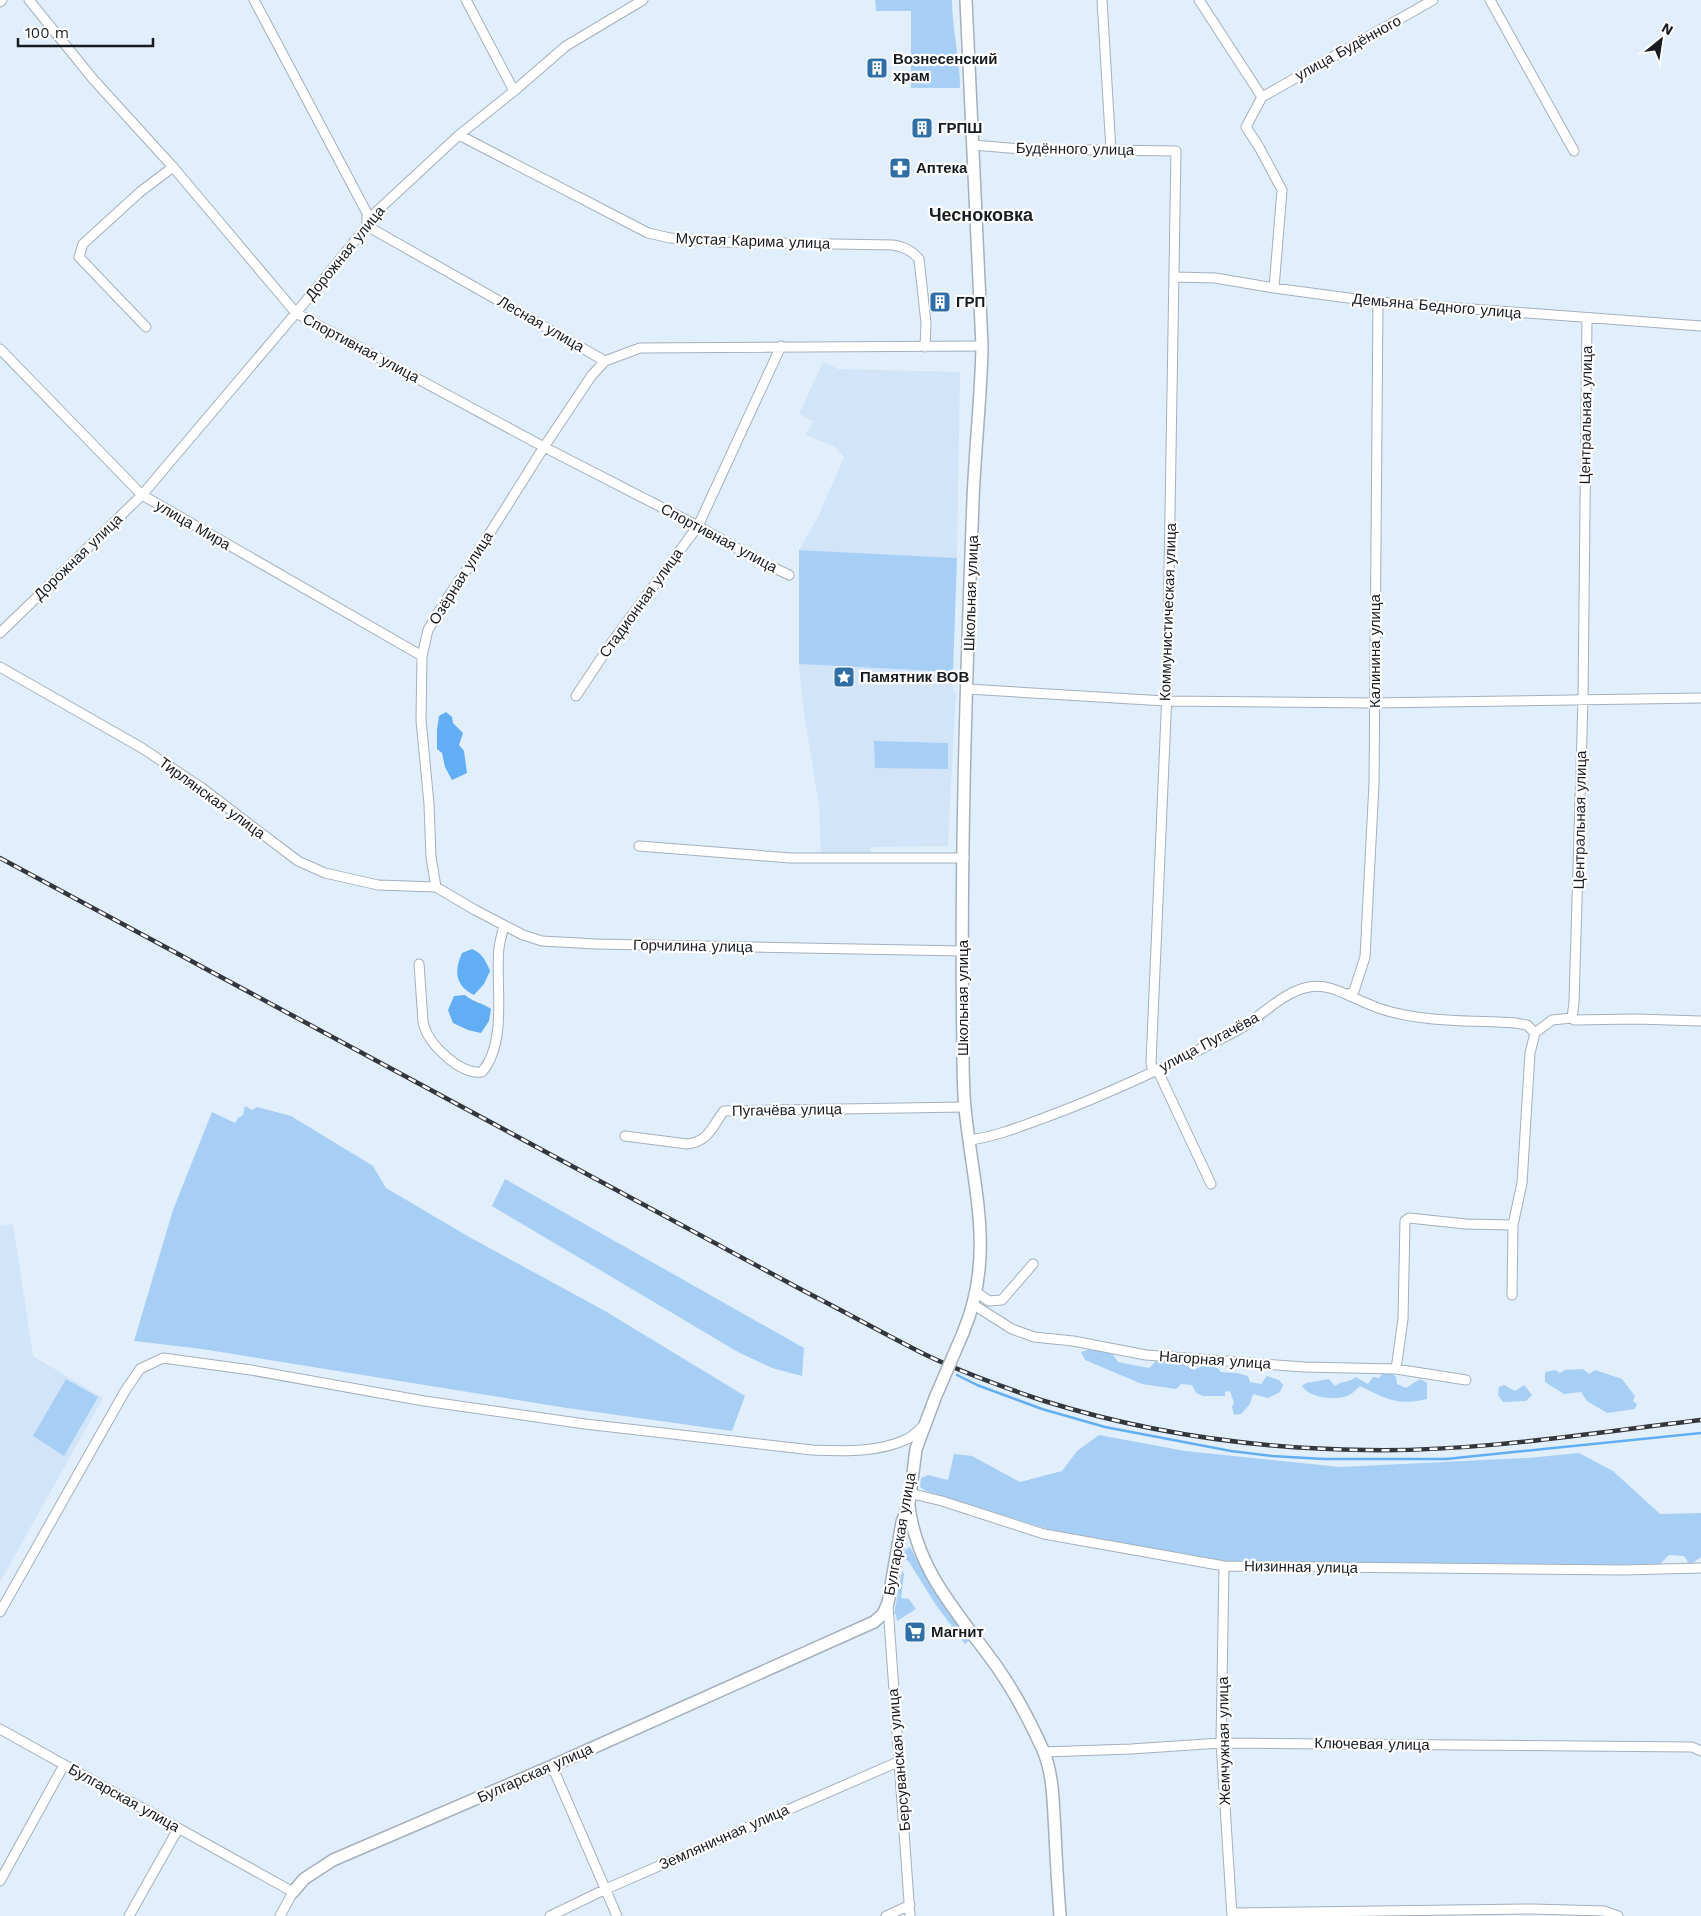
<svg xmlns="http://www.w3.org/2000/svg" width="1701" height="1916" viewBox="0 0 1701 1916" font-family="'Work Sans',sans-serif">
<style>
.built{fill:#d2e4f7}
.green{fill:#a7cff6}
.water{fill:#61aef5}
.lines{fill:none;stroke-linecap:round;stroke-linejoin:round}
.stream{stroke:#61aef5;stroke-width:2.5}
.minor-casing{stroke:#a4b0bc;stroke-width:11}
.tertiary-casing{stroke:#a4b0bc;stroke-width:14}
.minor{stroke:#fff;stroke-width:9}
.tertiary{stroke:#fff;stroke-width:11}
.rail-casing{stroke:#32373d;stroke-width:4.5}
.rail{stroke:#fff;stroke-width:2.5;stroke-dasharray:8;stroke-linecap:butt}
.tertiary-bridge-casing{stroke:#a4b0bc;stroke-width:14;stroke-linecap:butt}
.tertiary-bridge{stroke:#fff;stroke-width:11}
.labels{text-anchor:middle;stroke-width:4.5;stroke-linejoin:round;paint-order:stroke}
.street-label{font-size:15px;fill:#181c21;stroke:#fff}
.poi-label{font-size:15px;font-weight:bold;fill:#181c21;stroke:#fff;text-anchor:start}
.quarter-label{font-size:18px;font-weight:bold;fill:#181c21;stroke:#fff}
</style>
<rect width="100%" height="100%" fill="#e1eefb"/>
<!-- built -->
<path class="built" d="M823,362L838,369L960,372L957,558L799,550L818,517L844,457L834,446L806,435L813,421L799,414Z
M799,664L953,672V691H956L948,846L871,847V855L821,853L819,805L803,706Z
M13,1224L33,1356L103,1398L0,1582V1226Z"/>
<!-- green -->
<path class="green" d="M875,0H952C952,30 960,58 960,88H911V11H876Z
M799,550L957,558L953,672L799,664Z
M874,741L948,743V769L875,768Z
M245,1106L252,1110L257,1107L291,1116L373,1166L386,1188L471,1238L605,1311L745,1396L732,1431L567,1408L202,1349L134,1341L173,1210L212,1112L235,1123L238,1118L243,1115Z
M505,1179L804,1348L802,1376L772,1368L738,1352L492,1206Z
M1091,1349L1112,1353L1118,1362L1149,1368L1158,1359L1177,1361L1194,1370L1206,1364H1214L1221,1372L1237,1373L1248,1376L1250,1382L1261,1384L1267,1376L1279,1380L1283,1385L1280,1392L1268,1398L1253,1394L1250,1404L1241,1414L1234,1415L1232,1407L1234,1403L1230,1391L1225,1392V1396H1203L1196,1393L1192,1385L1181,1384L1176,1389L1142,1384L1085,1360L1081,1352Z
M1583,1369L1589,1374L1595,1370L1622,1379L1635,1396L1633,1401L1637,1404L1635,1409L1607,1413L1587,1401L1581,1392L1564,1394L1545,1382V1372L1555,1370L1560,1373L1565,1370Z
M1389,1371L1396,1377L1397,1384L1406,1388L1420,1379L1427,1383V1399C1398,1406 1386,1399 1360,1386C1357,1389 1354,1392 1351,1394C1338,1402 1309,1398 1302,1386L1306,1383L1329,1379L1335,1386C1342,1380 1347,1384 1356,1377L1368,1384L1373,1377L1379,1378L1384,1372Z
M66,1379L98,1397L64,1456L33,1436Z
M1504,1385L1515,1391L1524,1385L1532,1395L1526,1401L1503,1402L1498,1395L1499,1387Z
M1099,1435L1185,1451L1340,1467L1528,1458L1579,1453L1613,1471L1660,1514L1701,1513V1557L1690,1565L1684,1556L1669,1555L1660,1564L1462,1568L1246,1564L1070,1536L926,1491L920,1487L921,1478L928,1475L948,1480L954,1454L972,1456L1020,1482L1062,1471L1077,1451Z
M910,1547L935,1593L970,1640L965,1644L936,1605L909,1562L904,1557L905,1550Z
M902,1571L904,1574L901,1598L909,1599L916,1609L897,1621L896,1614H894Z"/>
<!-- water -->
<path class="water" d="M446,712L452,717L453,723L463,733L459,745L464,751L467,773L452,780L445,767L442,753L437,749V730L439,716Z
M472,949C482,953 486,961 490,971L484,984L474,995C455,986 454,971 462,953Z
M465,995C474,1003 481,1002 491,1009L489,1021L481,1033L468,1030L453,1023L448,1010L454,996Z"/>
<g class="lines">
<!-- stream -->
<path class="stream" d="M957,1375L977,1385L1042,1409L1105,1427L1231,1451L1272,1456L1324,1459H1446L1701,1433"/>
<!-- minor casing -->
<g class="minor-casing">
<path id="minor" d="M29,0L93,79L173,167L296,313L544,447L698,526L752,557L789,575
M254,0L367,213V226L605,361L640,348L982,346
M466,0L514,91
M1102,0L1111,151
M1199,0L1262,97
M1490,0L1574,151
M0,2L2,0
M459,135L648,233L670,238L721,242L893,245C904,247 911,250 919,259L926,323L925,347
M973,145L1020,149L1176,151L1167,693L1151,1063L1153,1072
M1175,277L1215,278L1274,288L1378,302L1701,326
M1274,288L1282,190L1259,147L1246,127L1262,97L1433,0
M146,327L79,257L83,244L140,192L173,167
M0,349L142,495L422,656
M0,633L142,495L296,313L367,226L375,213L459,135L514,91L566,46L643,0
M0,667L142,748L202,788L298,861L325,873L378,885L436,887L475,910L523,935L542,941L596,944L963,951
M968,689L1165,701L1374,703L1701,698
M576,696L612,642L698,526L781,346
M639,846L791,858H964
M436,887L431,857L429,804L421,720L422,656L428,630L442,606L473,560L544,447L592,375L605,361
M419,964C420,978 421,993 422,1007C423,1013 422,1021 424,1026C430,1046 461,1075 482,1072C508,1041 495,985 499,948C500,941 502,933 504,926
M1349,994L1354,991L1365,957L1374,784L1378,302
M1572,1018L1574,1020L1636,1019L1701,1021
M1157,1069L1211,1184
M625,1136L687,1144C709,1142 712,1126 724,1111L965,1107
M970,1140C998,1136 1022,1126 1049,1116C1114,1092 1176,1062 1238,1030C1261,1017 1282,992 1309,987C1329,983 1348,996 1366,1003C1408,1023 1468,1020 1515,1023L1527,1025L1535,1033
M976,1292L989,1301L1002,1300L1033,1264
M1512,1295L1513,1225L1522,1183L1530,1053L1535,1033L1552,1020L1572,1018L1574,1002L1583,700L1587,318
M974,1305L1012,1329L1034,1337L1073,1341L1146,1355L1304,1367L1396,1369L1466,1380
M1396,1369L1403,1319L1405,1221L1409,1218L1466,1224L1513,1225
M909,1493L942,1501L1044,1534L1224,1566L1623,1570L1701,1568
M1224,1566L1221,1743L1232,1916
M888,1606L910,1916
M0,1612L125,1391L140,1369L163,1358L251,1370L424,1401L585,1424L812,1450C842,1451 878,1453 907,1439C912,1437 917,1432 922,1427
M0,1729L293,1892L280,1916
M1043,1752L1131,1749L1221,1743L1692,1747L1701,1751
M552,1766L617,1916
M0,1881L64,1765
M1232,1913L1532,1909L1604,1911L1618,1916
M129,1916L178,1829
M550,1916L606,1889L900,1761
M886,1916L910,1905"/>
</g>
<!-- tertiary casing -->
<g class="tertiary-casing">
<path id="tertiary" d="M963,1333C996,1254 973,1189 965,1108C963,1088 963,1068 963,1048C960,866 966,683 973,500C975,449 981,398 982,346L966,0
M909,1506C917,1572 960,1615 997,1667C1015,1693 1030,1721 1043,1750C1054,1776 1053,1805 1055,1832C1056,1860 1058,1888 1060,1916
M293,1892L304,1879L333,1860L552,1766L874,1622L883,1614L888,1603L902,1522L909,1504L916,1449L935,1398"/>
</g>
<!-- minor -->
<use href="#minor" class="minor"/>
<!-- tertiary -->
<use href="#tertiary" class="tertiary"/>
<!-- rail casing -->
<g class="rail-casing">
<path id="rail" d="M0,858L804,1291C843,1311 881,1332 920,1352C958,1371 1000,1386 1041,1400C1146,1433 1257,1449 1367,1450C1479,1452 1590,1433 1701,1420"/>
</g>
<!-- rail -->
<use href="#rail" class="rail"/>
<!-- tertiary-bridge casing -->
<g class="tertiary-bridge-casing">
<path id="tertiary-bridge" d="M935,1398L963,1333"/>
</g>
<!-- tertiary-bridge -->
<use href="#tertiary-bridge" class="tertiary-bridge"/>
</g>
<!-- icons -->
<defs>
<g id="building-square" transform="scale(1.125)"><rect x="-9" y="-9" width="18" height="18" rx="4" fill="#306fa6" stroke="#fff"/><path d="M-4-6H4V6H1V3H-1V6H-4ZM-2.5-4.3h1.7v1.8h-1.7ZM.8-4.3h1.7v1.8H.8ZM-2.5-1h1.7V.8h-1.7ZM.8-1h1.7V.8H.8Z" fill="#fff"/></g>
<g id="pharmacy-square" transform="scale(1.125)"><rect x="-9" y="-9" width="18" height="18" rx="4" fill="#306fa6" stroke="#fff"/><path d="M-2-6h4v4h4v4h-4v4h-4v-4h-4v-4h4Z" fill="#fff"/></g>
<g id="sight-square" transform="scale(1.125)"><rect x="-9" y="-9" width="18" height="18" rx="4" fill="#306fa6" stroke="#fff"/><path d="M0-6L1.8-2.2L6-1.7L2.9 1.2L3.7 5.4L0 3.3L-3.7 5.4L-2.9 1.2L-6-1.7L-1.8-2.2Z" fill="#fff"/></g>
<g id="supermarket-square" transform="scale(1.125)"><rect x="-9" y="-9" width="18" height="18" rx="4" fill="#306fa6" stroke="#fff"/><path d="M-6-5.5h2.5l.6 2H6L4.5 2H-2.5L-4.4-4H-6ZM-1.5 3.2a1.3 1.3 0 1 0 .1 0ZM3 3.2a1.3 1.3 0 1 0 .1 0Z" fill="#fff"/></g>
</defs>
<g fill-rule="evenodd">
<use href="#building-square" x="877" y="68"/>
<use href="#building-square" x="922" y="128"/>
<use href="#pharmacy-square" x="900" y="168"/>
<use href="#building-square" x="940" y="302"/>
<use href="#sight-square" x="844" y="677"/>
<use href="#supermarket-square" x="915" y="1632"/>
</g>
<g class="labels">
<!-- street labels -->
<g class="street-label">
<text transform="translate(1348 48) rotate(-29)" y="5">улица Будённого</text>
<text transform="translate(1075 149) rotate(1)" y="5">Будённого улица</text>
<text transform="translate(753 241) rotate(2)" y="5">Мустая Карима улица</text>
<text transform="translate(345 253) rotate(-51)" y="5">Дорожная улица</text>
<text transform="translate(1437 306) rotate(5)" y="5">Демьяна Бедного улица</text>
<text transform="translate(541 324) rotate(30)" y="5">Лесная улица</text>
<text transform="translate(361 348) rotate(28)" y="5">Спортивная улица</text>
<text transform="translate(1586 415) rotate(-89)" y="5">Центральная улица</text>
<text transform="translate(193 525) rotate(30)" y="5">улица Мира</text>
<text transform="translate(719 538) rotate(28)" y="5">Спортивная улица</text>
<text transform="translate(78 557) rotate(-44)" y="5">Дорожная улица</text>
<text transform="translate(461 578) rotate(-58)" y="5">Озёрная улица</text>
<text transform="translate(971 593) rotate(-88)" y="5">Школьная улица</text>
<text transform="translate(641 603) rotate(-54)" y="5">Стадионная улица</text>
<text transform="translate(1168 612) rotate(-88)" y="5">Коммунистическая улица</text>
<text transform="translate(1375 651) rotate(-90)" y="5">Калинина улица</text>
<text transform="translate(212 798) rotate(36)" y="5">Тирлянская улица</text>
<text transform="translate(1580 820) rotate(-89)" y="5">Центральная улица</text>
<text transform="translate(693 946) rotate(1)" y="5">Горчилина улица</text>
<text transform="translate(963 998) rotate(-90)" y="5">Школьная улица</text>
<text transform="translate(1209 1042) rotate(-28)" y="5">улица Пугачёва</text>
<text transform="translate(787 1110) rotate(-1)" y="5">Пугачёва улица</text>
<text transform="translate(1215 1360) rotate(4)" y="5">Нагорная улица</text>
<text transform="translate(900 1534) rotate(-80)" y="5">Булгарская улица</text>
<text transform="translate(1301 1567) rotate(1)" y="5">Низинная улица</text>
<text transform="translate(1224 1741) rotate(-91)" y="5">Жемчужная улица</text>
<text transform="translate(1372 1744) rotate(1)" y="5">Ключевая улица</text>
<text transform="translate(899 1760) rotate(-95)" y="5">Берсуванская улица</text>
<text transform="translate(535 1773) rotate(-24)" y="5">Булгарская улица</text>
<text transform="translate(124 1798) rotate(29)" y="5">Булгарская улица</text>
<text transform="translate(724 1837) rotate(-24)" y="5">Земляничная улица</text>
</g>
<!-- poi labels -->
<g class="poi-label">
<text x="893" y="64">Вознесенский<tspan x="893" dy="17">храм</tspan></text>
<text x="938" y="133">ГРПШ</text>
<text x="916" y="173">Аптека</text>
<text x="956" y="307">ГРП</text>
<text x="860" y="682">Памятник ВОВ</text>
<text x="931" y="1637">Магнит</text>
</g>
<!-- quarter labels -->
<g class="quarter-label">
<text x="981" y="221">Чесноковка</text>
</g>
</g>
<!-- north arrow -->
<g transform="translate(1661 40) rotate(30)" stroke="#ffffff" stroke-width="4" paint-order="stroke">
<path d="M0-4L9 19L0 12L-9 19Z" fill="#181c21"/>
<text y="-8" font-size="14" font-weight="bold" text-anchor="middle" fill="#181c21">N</text>
</g>
<!-- scale -->
<path d="M18 38v8h135v-8" fill="none" stroke="#181c21" stroke-width="2.5"/>
<text x="25" y="38" font-size="15" fill="#181c21" stroke="#ffffff" stroke-width="4" paint-order="stroke">100 m</text>
</svg>
